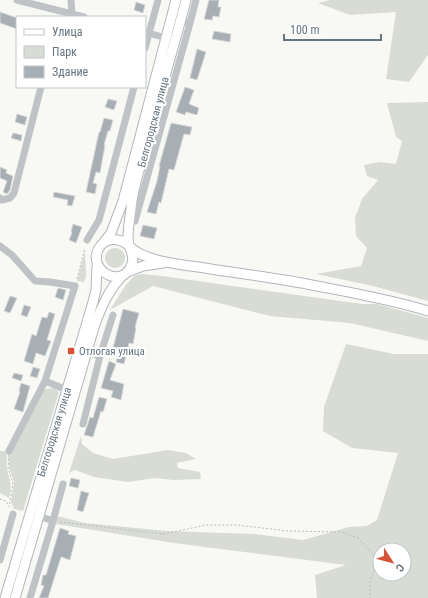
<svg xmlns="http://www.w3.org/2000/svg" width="428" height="598" viewBox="0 0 428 598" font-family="'Roboto Condensed',sans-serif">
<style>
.green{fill:#d8dcd5;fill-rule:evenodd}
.building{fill:#a7aeb4;stroke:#d9d9d8}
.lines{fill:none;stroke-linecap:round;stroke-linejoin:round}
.major-casing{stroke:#b2b7bb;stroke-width:11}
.path{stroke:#b9bcbe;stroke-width:1;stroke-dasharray:2 2;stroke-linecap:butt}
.minor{stroke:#bfc3c6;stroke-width:7}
.major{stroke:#fff;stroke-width:9}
.poi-dot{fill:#d65337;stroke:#fff;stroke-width:1.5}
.labels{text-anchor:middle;stroke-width:4;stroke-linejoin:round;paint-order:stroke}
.street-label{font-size:11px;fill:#65747e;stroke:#fff}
.poi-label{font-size:11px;fill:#65747e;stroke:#fff;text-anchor:start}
</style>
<rect width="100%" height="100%" fill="#f8f8f5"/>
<!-- green -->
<path class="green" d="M330,0H428V55L409,82L386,79L396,12L350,15L318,3Z
M428,102V301L373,286L316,274L361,266L367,248L356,236L355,218L362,199L378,180L367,176L364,165L379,162L396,164L402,141L396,137L387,103Z
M105 258a10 10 0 1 1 20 0a10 10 0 1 1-20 0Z
M85,251L86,277L84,282L77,281Z
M141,274L162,276L362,304H377L428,318V341L350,323L270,316L153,286L110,310L125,286L134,276Z
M346,344L394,354H428V598H317L315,575L346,565L174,543L56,524L57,516L85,523L167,531L253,534L303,540L349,527L367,526L377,520L398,453L352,448L323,431L324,407ZM380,550H404V574H380Z
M55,388L59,392L23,511L14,509L11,502L14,482L9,468V461L7,451L44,389Z
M81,436L82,444L93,453L113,459L168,450L186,453L196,459L177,463L178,468L200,472L201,479L173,480L155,478L128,482L94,477L75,470L69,473Z
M0,451H6C8,457 6,461 7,467C9,481 13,484 9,498L0,493Z"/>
<!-- building -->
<path class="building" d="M209,0H219L218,7H221L219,17L213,16L212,20L204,19Z
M136,2L145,5L143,13L134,10Z
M0,12L17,18V29L0,23Z
M214,31L231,34L230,42L212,39Z
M197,49L206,52L197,80L190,78Z
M185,87L194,90L189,104L199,108L197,115L186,112L185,115L176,112Z
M108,99L117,101L114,110L105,107Z
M17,114L27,117L25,125L15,122Z
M104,118L113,120L110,131H108L104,145H105L100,173L96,172L93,183L97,184L95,194L86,192L99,132H100Z
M171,123L192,127L190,135L184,134L174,170L169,169L161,203L159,202L156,214L147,212L157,181L160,166H159Z
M13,133L22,135L21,141L11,138Z
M0,167L7,170L6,173L13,176L10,190L7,194L3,192L7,181L0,178Z
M54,192L75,196L72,206L67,205L68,200L53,197Z
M73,224L82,227L76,243L69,240L72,233L71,232Z
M143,225L157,228L154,239L140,236Z
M58,288L66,290L63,300L55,297Z
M10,296L17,298L10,313L4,311Z
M24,305L31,307L27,317L21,315Z
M123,309L139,313L135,327L136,328L133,344L129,343L124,364L116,362L120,350L113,348Z
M49,312L55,314L47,340L51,341L45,356L36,353L33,364L24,361L32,334L36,336L42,317L47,318Z
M109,361L116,364L110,380L124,384L121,400L111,397L113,391L101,388Z
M33,367L40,369L37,378L30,376Z
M14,373L23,375L21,381L12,378Z
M21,383L30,386L23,412L14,409L20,392L19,391Z
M99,397L107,399L103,412L101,411L93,437L84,435L90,417L93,418Z
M71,478L80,480L78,488L69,486Z
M81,491L89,493L83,512L77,510Z
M60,528L69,531L68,534L76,536L70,560L61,557L48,598H39L44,586L41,585L43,575H46Z"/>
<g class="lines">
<!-- major casing -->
<g class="major-casing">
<path id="major" d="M104,242L111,233L123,201L176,0
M128,245C118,237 104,237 98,250C89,269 117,287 129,270C138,258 128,249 128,238C128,228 130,218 131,208C133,188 140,169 145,149C158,99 173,50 186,0
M130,247C146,263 189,265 211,269C243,274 275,278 307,284C347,292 389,299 428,311
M127,272L143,266L163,263
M5,598L93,302L96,290L97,266
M15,598L95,324C102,306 109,289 123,275"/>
</g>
<!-- path -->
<path class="path" d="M77,279L85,248
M9,459L8,468L13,484L9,507
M0,499L6,501L9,506
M60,522L164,534L206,525H237L288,531L342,532L358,538L372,553L377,564L370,580V598"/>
<!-- minor -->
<path class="minor" d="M17,0L84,17
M71,0L72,14
M186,22L190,23L196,0
M145,32L166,38
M145,48L158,0
M0,198L2,200L10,198L14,193L41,87
M135,221L190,23
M87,240L99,220L134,87
M0,246L12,255L35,281L50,282L75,286L45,381
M87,352L100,356L113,315
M83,424L100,356
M9,451L45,381L67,390
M53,521L63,484
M0,560L13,514
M30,598L53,521L39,516"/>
<!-- major -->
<use href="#major" class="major"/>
</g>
<!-- markers -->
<rect class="poi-dot" x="67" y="347" width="8" height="8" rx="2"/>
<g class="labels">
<!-- street labels -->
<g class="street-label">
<text transform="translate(153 122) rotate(-75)" y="4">Белгородская улица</text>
<text transform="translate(54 432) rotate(-73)" y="4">Белгородская улица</text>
</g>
<!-- poi labels -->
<g class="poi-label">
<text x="79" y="355">Отлогая улица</text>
</g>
</g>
<!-- legend -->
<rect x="16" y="16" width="130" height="72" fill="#ffffff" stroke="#c1c7cb"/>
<rect x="24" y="29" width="20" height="6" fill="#ffffff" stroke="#c1c7cb"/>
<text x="52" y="36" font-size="12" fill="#65747e">Улица</text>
<rect x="24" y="46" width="20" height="12" fill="#d8dcd5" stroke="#c1c7cb"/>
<text x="52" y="56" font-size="12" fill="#65747e">Парк</text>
<rect x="24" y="66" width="20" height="12" fill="#a7aeb4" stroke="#c1c7cb"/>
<text x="52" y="76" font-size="12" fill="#65747e">Здание</text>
<!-- north arrow -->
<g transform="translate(392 562) rotate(126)"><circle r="19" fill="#ffffff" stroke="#c1c7cb"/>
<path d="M0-3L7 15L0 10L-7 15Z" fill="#d65337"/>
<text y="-6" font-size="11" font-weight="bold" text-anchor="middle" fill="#65747e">С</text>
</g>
<!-- scale -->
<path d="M284 34v6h97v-6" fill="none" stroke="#65747e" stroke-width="2"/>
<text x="290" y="34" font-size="12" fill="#65747e" stroke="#ffffff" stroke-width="3" paint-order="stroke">100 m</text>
</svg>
